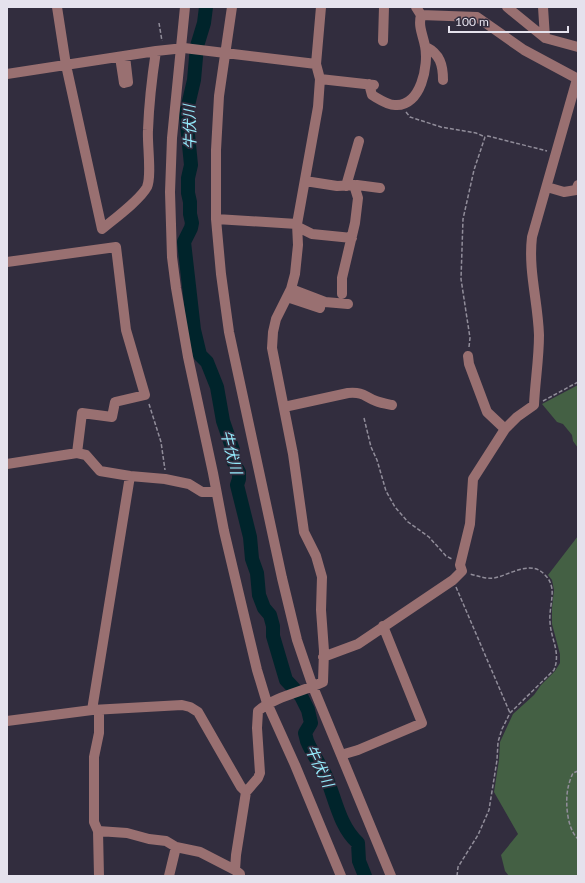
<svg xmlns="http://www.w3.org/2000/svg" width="585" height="883" viewBox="0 0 585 883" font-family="Lato,'Noto Sans JP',sans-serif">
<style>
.forest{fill:#446044}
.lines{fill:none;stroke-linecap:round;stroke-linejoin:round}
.river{stroke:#00242b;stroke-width:14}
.path{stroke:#918d9a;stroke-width:1.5;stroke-dasharray:4 2;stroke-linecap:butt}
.minor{stroke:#997071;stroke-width:10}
.labels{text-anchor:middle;stroke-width:3.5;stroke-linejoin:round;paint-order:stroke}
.water-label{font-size:15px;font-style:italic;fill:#94e9fa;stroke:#322d3e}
</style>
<rect width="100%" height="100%" fill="#322d3e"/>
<!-- forest -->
<path class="forest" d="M578,385V448L573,441L572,435L563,424L557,422L542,404Z
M578,536V876H509L505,871L501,855L518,834L494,792L499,760L500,742L513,714L534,695L541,685L555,671L560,663V654L552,624V608L554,590L552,580L548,575Z"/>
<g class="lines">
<!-- river -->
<path class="river" d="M206,7L204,23L197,46L194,80L186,114L191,165L188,178V193L190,202V214L192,223L191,228L184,242L194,330L200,355L207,362L217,387L223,421L233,450V461L239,472V479L237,485L250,537L252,559L257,573L259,595L264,608L270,615L273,626V636L286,680L301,696L308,710L311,723L305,733L307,741C312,753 319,763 325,774C335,797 339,826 358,843L359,861L365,876"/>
<!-- path -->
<path class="path" d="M159,23L162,41
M406,112L410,117L441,127L476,133L485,137
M469,347L470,338L461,279L463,219L474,170L485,137L488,136L547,151
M543,401L578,382
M149,404L161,442L165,470
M364,418L371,447L377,460L386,491L395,507L408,522L429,537L446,556L452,559
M456,587L510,713
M578,771L573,773C571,777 569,783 568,788C565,802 567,829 578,839
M457,876L458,867L478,835L489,810L497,760L498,742L502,729L510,713L554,670C561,652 551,640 550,622C549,611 553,599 552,589C551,583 549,579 545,575C531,559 510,575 494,578C485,579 478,576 470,574"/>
<!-- minor -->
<path class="minor" d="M57,7L66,65L102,229C114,219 140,200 147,187C152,175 147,144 148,130C149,103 152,77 156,51
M185,7L172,138L170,192L172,257L176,288L188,357L213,473L224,531L257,670L267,703L295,765L341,876
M232,7L219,96L216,150V219L221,274L229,332L282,578L297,640L313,687L391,876
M416,7L421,15L477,17L524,50L578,79
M507,7L545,38L578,47
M543,7L545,38
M383,41L384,7
M426,47C440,54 443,65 443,80
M120,57L124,83L128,82L125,56
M7,74L156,51L184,48L316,64
M320,79L374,85
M369,84L372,95C379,99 387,105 395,105C421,107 429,65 425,46C423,35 418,27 421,15
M305,181L337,186L357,185L380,188
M346,186L359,141
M547,187L564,192L576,190L578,185
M216,219L297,224
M298,227L312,234L352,238
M7,262L116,247L126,330L145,395L115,402L112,417L82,413L77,453
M291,289L325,302L348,304
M342,294V278L355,223L358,198L354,185
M287,297L320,308
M468,356L469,364L487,412L505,429
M284,407L348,393C365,392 363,396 376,401C381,403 387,404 392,405
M7,464L77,453L86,455L100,471L130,476L165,479L189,484L202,492H216
M323,657L358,644L453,580L462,571L460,565L470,524L473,479L505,429L517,417L534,405C535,382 539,359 539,335C538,302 528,270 532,237L577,79
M92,710L130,476
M99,710V733L94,757V822L98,831L99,876
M7,721L92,710L182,705L190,707L198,712L241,787L246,792
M341,755L358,750L422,723L383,626
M98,831L127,833L149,839L166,841L176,847L200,852L235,870L240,874V876
M235,870L236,855L246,792L258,778L260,773L257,728L258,711C276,696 302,692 323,682L324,651L321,610L322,577L316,556L304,532L293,454L272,348L273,332L276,319L291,289L295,274L298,245L297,224L318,107L320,79L316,64L321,7
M169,876L176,847"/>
</g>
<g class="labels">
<!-- water labels -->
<g class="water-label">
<text transform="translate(190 127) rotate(-91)" y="5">牛伏川</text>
<text transform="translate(231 452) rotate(76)" y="5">牛伏川</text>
<text transform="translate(319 766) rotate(64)" y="5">牛伏川</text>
</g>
</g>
<!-- border -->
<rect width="585" height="883" fill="none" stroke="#e5e2ed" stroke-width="16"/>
<!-- scale -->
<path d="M449 26v6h119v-6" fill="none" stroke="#e5e2ed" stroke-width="2"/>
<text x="455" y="26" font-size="12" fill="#e5e2ed" stroke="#322d3e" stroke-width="3" paint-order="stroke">100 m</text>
</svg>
